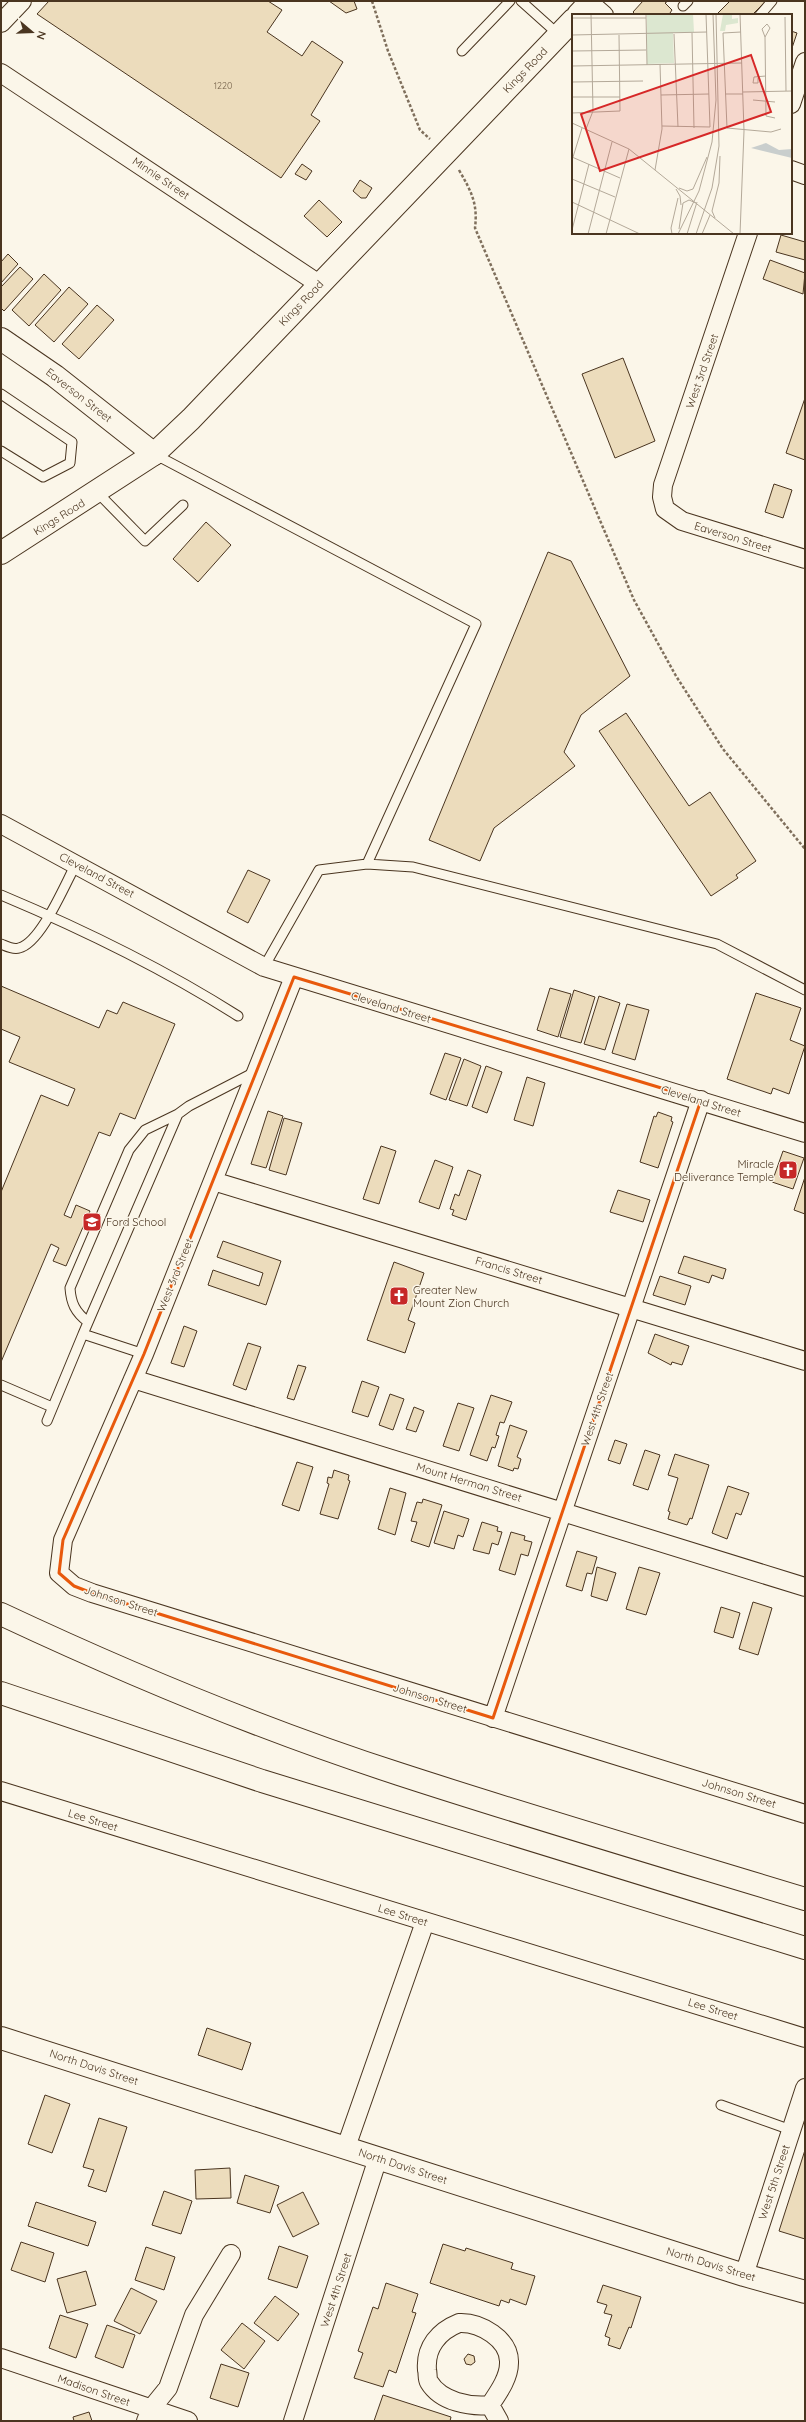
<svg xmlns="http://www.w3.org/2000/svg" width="806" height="2422" viewBox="0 0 806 2422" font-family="Quicksand,sans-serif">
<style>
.building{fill:#ecdcbc;stroke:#4a3520}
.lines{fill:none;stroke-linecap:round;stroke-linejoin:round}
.lane-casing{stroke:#4a3520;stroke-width:11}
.street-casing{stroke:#4a3520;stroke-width:20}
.secondary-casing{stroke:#4a3520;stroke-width:24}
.primary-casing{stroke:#4a3520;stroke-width:24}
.highway-casing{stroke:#4a3520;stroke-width:24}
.path{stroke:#7f6f5c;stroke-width:2.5;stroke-dasharray:3 2;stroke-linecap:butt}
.lane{stroke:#fbf6e9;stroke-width:9}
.street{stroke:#fbf6e9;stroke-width:18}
.secondary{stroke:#fbf6e9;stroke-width:22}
.primary{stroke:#fbf6e9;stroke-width:22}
.highway{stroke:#fbf6e9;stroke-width:22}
.marked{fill:none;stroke:#e8590c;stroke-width:3;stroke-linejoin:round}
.labels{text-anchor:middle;stroke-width:3;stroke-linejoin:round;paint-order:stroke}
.number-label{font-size:9px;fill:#725f47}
.street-label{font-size:11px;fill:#4a3520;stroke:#fbf6e9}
.poi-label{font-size:11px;fill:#4a3520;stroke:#fbf6e9;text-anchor:start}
.inset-road{fill:none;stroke:#b4a999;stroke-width:1}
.view{fill:#d62828;fill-opacity:0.15;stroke:#d62828;stroke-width:2}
.inset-edge{fill:none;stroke:#4a3520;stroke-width:2}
</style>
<rect width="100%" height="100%" fill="#fbf6e9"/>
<!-- building -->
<path class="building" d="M49,1H268L282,10L267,32L302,56L312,41L343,62L311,115L320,121L281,178L37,14Z
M329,1H354L357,9L346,13Z
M643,1H668L665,3L672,10L670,13L673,15H636L633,12Z
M730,1H766L752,15H716Z
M791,31L797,33L791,51Z
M302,164L312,171L306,180L295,174Z
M360,180L372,188L366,198H361L353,191Z
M319,200L342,222L327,237L304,216Z
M781,235L805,242V260L776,252Z
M8,254L18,264L1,283V262Z
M770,260L805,273L803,294L763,279Z
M20,267L33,279L4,311L1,308V287Z
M44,274L61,290L29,326L12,310Z
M69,287L88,304L54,342L35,325Z
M97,305L114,320L79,359L62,344Z
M623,358L655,441L615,458L582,374Z
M805,398V460L786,453Z
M774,484L792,490L783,518L765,512Z
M206,522L231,545L198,582L173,559Z
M548,552L571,561L630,676L581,715L564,752L575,766L494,828L480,861L429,840Z
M626,713L689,806L710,792L756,861L736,875L738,878L711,896L599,731Z
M248,870L270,880L248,923L227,912Z
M1,986L99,1028L107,1010L117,1014L123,1002L175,1024L135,1119L120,1113L110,1136L99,1132L64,1215L71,1218L76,1205L90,1211L66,1266L53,1261L59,1248L51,1244L1,1362V1192L41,1095L68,1106L75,1089L9,1062L20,1037L1,1029Z
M550,988L571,994L558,1037L537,1030Z
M574,990L595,997L581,1043L560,1037Z
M756,993L801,1008L790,1040L805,1046L789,1094L773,1088L771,1094L727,1079Z
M599,996L620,1003L605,1050L584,1044Z
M627,1004L649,1010L635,1060L612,1053Z
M445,1053L461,1058L446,1100L430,1094Z
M464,1059L481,1066L467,1106L449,1100Z
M486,1066L502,1072L487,1113L472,1107Z
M527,1077L545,1083L533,1126L514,1120Z
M268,1111L283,1116L266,1168L251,1164Z
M658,1112L672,1117L671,1121L673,1122L658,1168L640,1162L654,1116L656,1117Z
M284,1118L302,1123L286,1175L269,1170Z
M381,1146L396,1151L379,1204L363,1199Z
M783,1151L804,1158L793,1189L772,1182Z
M435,1160L453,1167L439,1209L419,1202Z
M468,1170L481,1175L466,1220L452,1215L454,1210L450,1209L455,1194L459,1196Z
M805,1177V1214L794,1210Z
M618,1190L650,1200L643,1222L610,1212Z
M223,1241L281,1261L266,1305L208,1285L213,1270L259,1286L263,1273L217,1257Z
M684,1256L726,1269L723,1279L712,1275L709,1283L678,1273Z
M394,1262L424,1273L408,1320L415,1323L405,1353L367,1340Z
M660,1276L691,1286L685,1305L653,1295Z
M184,1326L197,1331L184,1367L171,1363Z
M655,1334L689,1346L682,1365L672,1362L671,1365L648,1353Z
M248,1343L261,1347L246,1390L233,1385Z
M298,1365L306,1367L294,1400L287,1398Z
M362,1381L379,1387L368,1417L352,1412Z
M390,1394L404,1399L393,1430L379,1425Z
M491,1395L512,1402L504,1423L500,1422L496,1435L499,1436L495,1448L492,1447L487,1461L470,1455Z
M458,1403L474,1408L459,1451L443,1446Z
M414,1407L424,1411L416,1432L406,1429Z
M510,1425L527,1431L517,1457L521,1459L518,1469L514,1468L513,1471L498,1466Z
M615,1440L627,1444L620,1464L608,1460Z
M645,1450L660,1455L648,1490L633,1485Z
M675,1454L709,1465L692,1519L690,1518L687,1525L668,1519L670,1512L668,1511L678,1478L668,1475Z
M297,1462L313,1467L299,1511L282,1505Z
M334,1470L349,1475L348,1480L350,1481L338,1519L320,1514L329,1484L327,1483L328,1477L332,1478Z
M728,1486L749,1493L741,1515L736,1513L727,1539L712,1533Z
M390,1488L406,1493L395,1535L378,1529Z
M423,1499L442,1505L429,1547L411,1541L417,1522L411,1521L417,1502L422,1503Z
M444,1511L469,1519L463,1537L458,1535L454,1549L434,1543Z
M482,1522L498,1527L497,1531L502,1532L498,1545L492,1543L489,1554L473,1550Z
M511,1532L525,1536L524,1540L532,1542L528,1556L521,1554L515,1575L499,1570Z
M577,1551L597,1557L592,1574L587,1573L582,1591L566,1586Z
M597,1567L616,1573L607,1601L591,1596Z
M639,1567L660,1573L646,1615L626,1609Z
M753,1602L772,1608L758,1655L739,1649Z
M721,1607L740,1613L733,1638L714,1632Z
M207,2028L251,2043L242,2070L198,2055Z
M45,2095L70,2104L52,2153L28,2144Z
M99,2118L127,2127L106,2192L88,2186L94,2170L83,2167Z
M805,2150V2239L779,2231Z
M230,2168L231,2198L196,2199L195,2170Z
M245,2175L279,2186L270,2213L237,2203Z
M164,2191L192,2201L181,2234L152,2225Z
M303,2192L319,2224L293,2237L277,2205Z
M36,2202L96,2222L88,2246L28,2226Z
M21,2242L54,2253L45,2282L11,2270Z
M443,2244L465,2251L466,2248L513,2263L511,2269L535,2276L526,2305L510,2299L509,2303L501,2300L499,2306L430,2283Z
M279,2246L308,2256L297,2288L268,2279Z
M146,2247L175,2257L164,2290L135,2280Z
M86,2271L96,2305L67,2313L57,2279Z
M386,2283L418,2294L412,2312L416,2313L396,2373L389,2370L383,2387L354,2378L363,2353L358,2351L373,2307L378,2309Z
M603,2285L641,2297L631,2328L629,2327L620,2349L608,2345L610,2338L605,2336L612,2315L604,2313L607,2305L597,2302Z
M131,2288L157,2301L140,2334L114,2321Z
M275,2296L299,2314L278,2341L254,2323Z
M60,2315L88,2324L76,2358L49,2348Z
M242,2323L265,2341L244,2369L221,2350Z
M107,2325L135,2335L123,2368L95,2357Z
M468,2354L474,2356L475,2362L471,2365L466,2364L464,2359Z
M221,2364L249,2373L238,2407L210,2398Z
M383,2395L451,2417L450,2421H374Z
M89,2412L92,2421H74L73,2417Z"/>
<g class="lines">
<!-- lane casing -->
<g class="lane-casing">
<path id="lane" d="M521,1L559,35
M683,6L688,1
M760,15L772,1
M462,51L510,1
M1,394L72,442L70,463L43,477L1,451
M154,454L476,624L367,864
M97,492L145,541L183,505
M1,895C82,929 164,969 238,1016
M1,944C6,946 13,950 19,948C41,943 65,884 76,864
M264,967L319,870L367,864L413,867L717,944L805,990
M88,1322C75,1312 71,1303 70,1288L129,1150L145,1130L178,1114
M144,1354L83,1334L178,1114L189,1106L255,1072
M1,1385L52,1407
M47,1421L83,1334
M721,2105L791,2130"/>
</g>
<!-- street casing -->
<g class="street-casing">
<path id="street" d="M590,3L604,15
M1,23L22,1
M1,73L319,284
M791,104L805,62
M791,170L805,175
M748,233L663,485L662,497L665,509L682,521L805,559
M1,824L264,967L805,1133
M294,977L144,1354L63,1540L59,1573L74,1586L92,1593L805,1814
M213,1181L805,1361
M133,1379L805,1587
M493,1718L701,1100
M1,1791L805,2038
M346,2147L425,1922
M744,2275L805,2088
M459,2323C480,2322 510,2339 509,2363C509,2378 498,2393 490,2405C470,2407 441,2402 429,2382C427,2379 428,2373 427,2370C425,2347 439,2331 459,2323Z
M1,2358L188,2421
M490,2405L499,2421
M146,2421L151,2409L168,2388L194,2315L231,2254
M293,2421L378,2158"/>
</g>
<!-- secondary casing -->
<g class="secondary-casing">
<path id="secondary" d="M1,339L55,376L154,454
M1,2038L744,2275L805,2292"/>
</g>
<!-- primary casing -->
<g class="primary-casing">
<path id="primary" d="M578,15L591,1
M1,553L154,454L191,419L573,20"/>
</g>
<!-- highway casing -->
<g class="highway-casing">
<path id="highway" d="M1,1614C131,1675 263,1730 399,1774C534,1818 670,1858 805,1899
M1,1693L262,1781L805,1948"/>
</g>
<!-- path -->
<path class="path" d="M372,1L388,51L420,130L430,139
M459,170C471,191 478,203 475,228L634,600L676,676L723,749L805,849"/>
<!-- lane -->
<use href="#lane" class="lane"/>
<!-- street -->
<use href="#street" class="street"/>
<!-- secondary -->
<use href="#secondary" class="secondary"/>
<!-- primary -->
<use href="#primary" class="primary"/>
<!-- highway -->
<use href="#highway" class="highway"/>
</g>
<!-- marked area -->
<path class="marked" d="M294,977L701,1100L493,1718L92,1593L74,1586L59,1573L63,1540L144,1354Z"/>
<!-- icons -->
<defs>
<g id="church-square" transform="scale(1)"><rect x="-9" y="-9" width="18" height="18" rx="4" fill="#c62828" stroke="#fbf6e9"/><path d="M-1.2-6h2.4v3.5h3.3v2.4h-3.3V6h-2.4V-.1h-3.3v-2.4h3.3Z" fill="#fff"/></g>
<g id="school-square" transform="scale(1)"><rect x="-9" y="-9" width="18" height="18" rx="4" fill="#c62828" stroke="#fbf6e9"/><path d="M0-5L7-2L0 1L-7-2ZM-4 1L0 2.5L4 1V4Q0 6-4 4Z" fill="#fff"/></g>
</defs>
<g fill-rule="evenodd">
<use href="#church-square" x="788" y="1170"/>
<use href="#school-square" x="92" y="1222"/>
<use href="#church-square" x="399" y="1296"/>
</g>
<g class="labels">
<!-- number labels -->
<g class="number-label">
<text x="223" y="89">1220</text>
</g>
<!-- street labels -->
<g class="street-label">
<text transform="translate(525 70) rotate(-46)" y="4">Kings Road</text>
<text transform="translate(161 178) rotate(34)" y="4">Minnie Street</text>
<text transform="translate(301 303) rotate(-46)" y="4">Kings Road</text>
<text transform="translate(702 371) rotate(-71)" y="4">West 3rd Street</text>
<text transform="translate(79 395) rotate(38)" y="4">Eaverson Street</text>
<text transform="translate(59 517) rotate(-32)" y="4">Kings Road</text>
<text transform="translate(733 537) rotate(17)" y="4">Eaverson Street</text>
<text transform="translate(97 875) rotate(28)" y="4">Cleveland Street</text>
<text transform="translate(391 1007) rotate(17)" y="4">Cleveland Street</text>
<text transform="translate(701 1101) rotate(17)" y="4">Cleveland Street</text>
<text transform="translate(509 1270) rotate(17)" y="4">Francis Street</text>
<text transform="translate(175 1275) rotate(-68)" y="4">West 3rd Street</text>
<text transform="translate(597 1409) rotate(-71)" y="4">West 4th Street</text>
<text transform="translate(469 1482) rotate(17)" y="4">Mount Herman Street</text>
<text transform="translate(121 1601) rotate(18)" y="4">Johnson Street</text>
<text transform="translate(430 1698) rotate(17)" y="4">Johnson Street</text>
<text transform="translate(739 1793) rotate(17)" y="4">Johnson Street</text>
<text transform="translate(93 1820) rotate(17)" y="4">Lee Street</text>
<text transform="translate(403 1915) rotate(17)" y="4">Lee Street</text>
<text transform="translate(713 2009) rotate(17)" y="4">Lee Street</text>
<text transform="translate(94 2067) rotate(18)" y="4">North Davis Street</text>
<text transform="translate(403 2166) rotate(18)" y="4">North Davis Street</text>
<text transform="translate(774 2182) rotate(-72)" y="4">West 5th Street</text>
<text transform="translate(711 2264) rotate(17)" y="4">North Davis Street</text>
<text transform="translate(336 2290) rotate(-72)" y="4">West 4th Street</text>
<text transform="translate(94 2390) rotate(19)" y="4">Madison Street</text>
</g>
<!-- poi labels -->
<g class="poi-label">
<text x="774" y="1168" text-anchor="end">Miracle<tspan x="774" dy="13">Deliverance Temple</tspan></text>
<text x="106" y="1226">Ford School</text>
<text x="413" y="1294">Greater New<tspan x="413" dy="13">Mount Zion Church</tspan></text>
</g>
</g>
<!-- overview -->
<g transform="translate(572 14)">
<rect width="220" height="220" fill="#fbf6e9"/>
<path d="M75,0H121L122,18L101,19L102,49L75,50ZM151,0H160V5L166,4V9L154,11L153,17H148Z" fill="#dce7d0"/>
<path d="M194,129L207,136L220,135V144L179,134Z" fill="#c9cecd"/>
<path class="inset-road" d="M74,0L75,51M213,3L214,77M0,4H74M169,18L151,19L155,114L199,118L209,115M120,19L122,114M102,20L106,113M0,21L135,18M193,23L190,15L195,10L198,14L193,23L194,102L203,104M0,37L74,36M0,52L170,49M186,64V69H181L182,63L194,62M0,68L71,67M171,78L220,77M153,80H171M89,81L137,80M0,83H48M181,86L203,88M0,99L48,97L47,21M0,109L57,135L162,220M90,112L138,113L134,0M14,115L21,97L19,0M0,143L48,164M1,143L10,114M83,156L90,115L88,50M0,165L43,183M107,174L115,177L121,175L135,143M104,175L108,182L109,191M0,188L68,220M143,204L140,197L147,169L148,142M107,215L111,189L117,186L124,189M0,216L17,150M16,220L40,128M34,220L57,135M100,220L99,214L106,184M106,220L127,177L140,128L144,86L141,0M115,220L125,188M124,220L140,174L147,132L144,0M130,220L138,201M168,220L172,117L168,0"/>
<path class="view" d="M179,41L199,98L28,157L9,100Z"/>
<rect width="220" height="220" class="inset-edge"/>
</g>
<!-- border -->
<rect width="806" height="2422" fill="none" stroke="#4a3520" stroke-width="4"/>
<!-- north arrow -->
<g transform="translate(32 32) rotate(109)" stroke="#fbf6e9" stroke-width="3" paint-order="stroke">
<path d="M0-3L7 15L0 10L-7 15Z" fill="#4a3520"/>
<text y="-6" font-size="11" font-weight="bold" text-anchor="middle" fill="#4a3520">N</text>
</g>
</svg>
